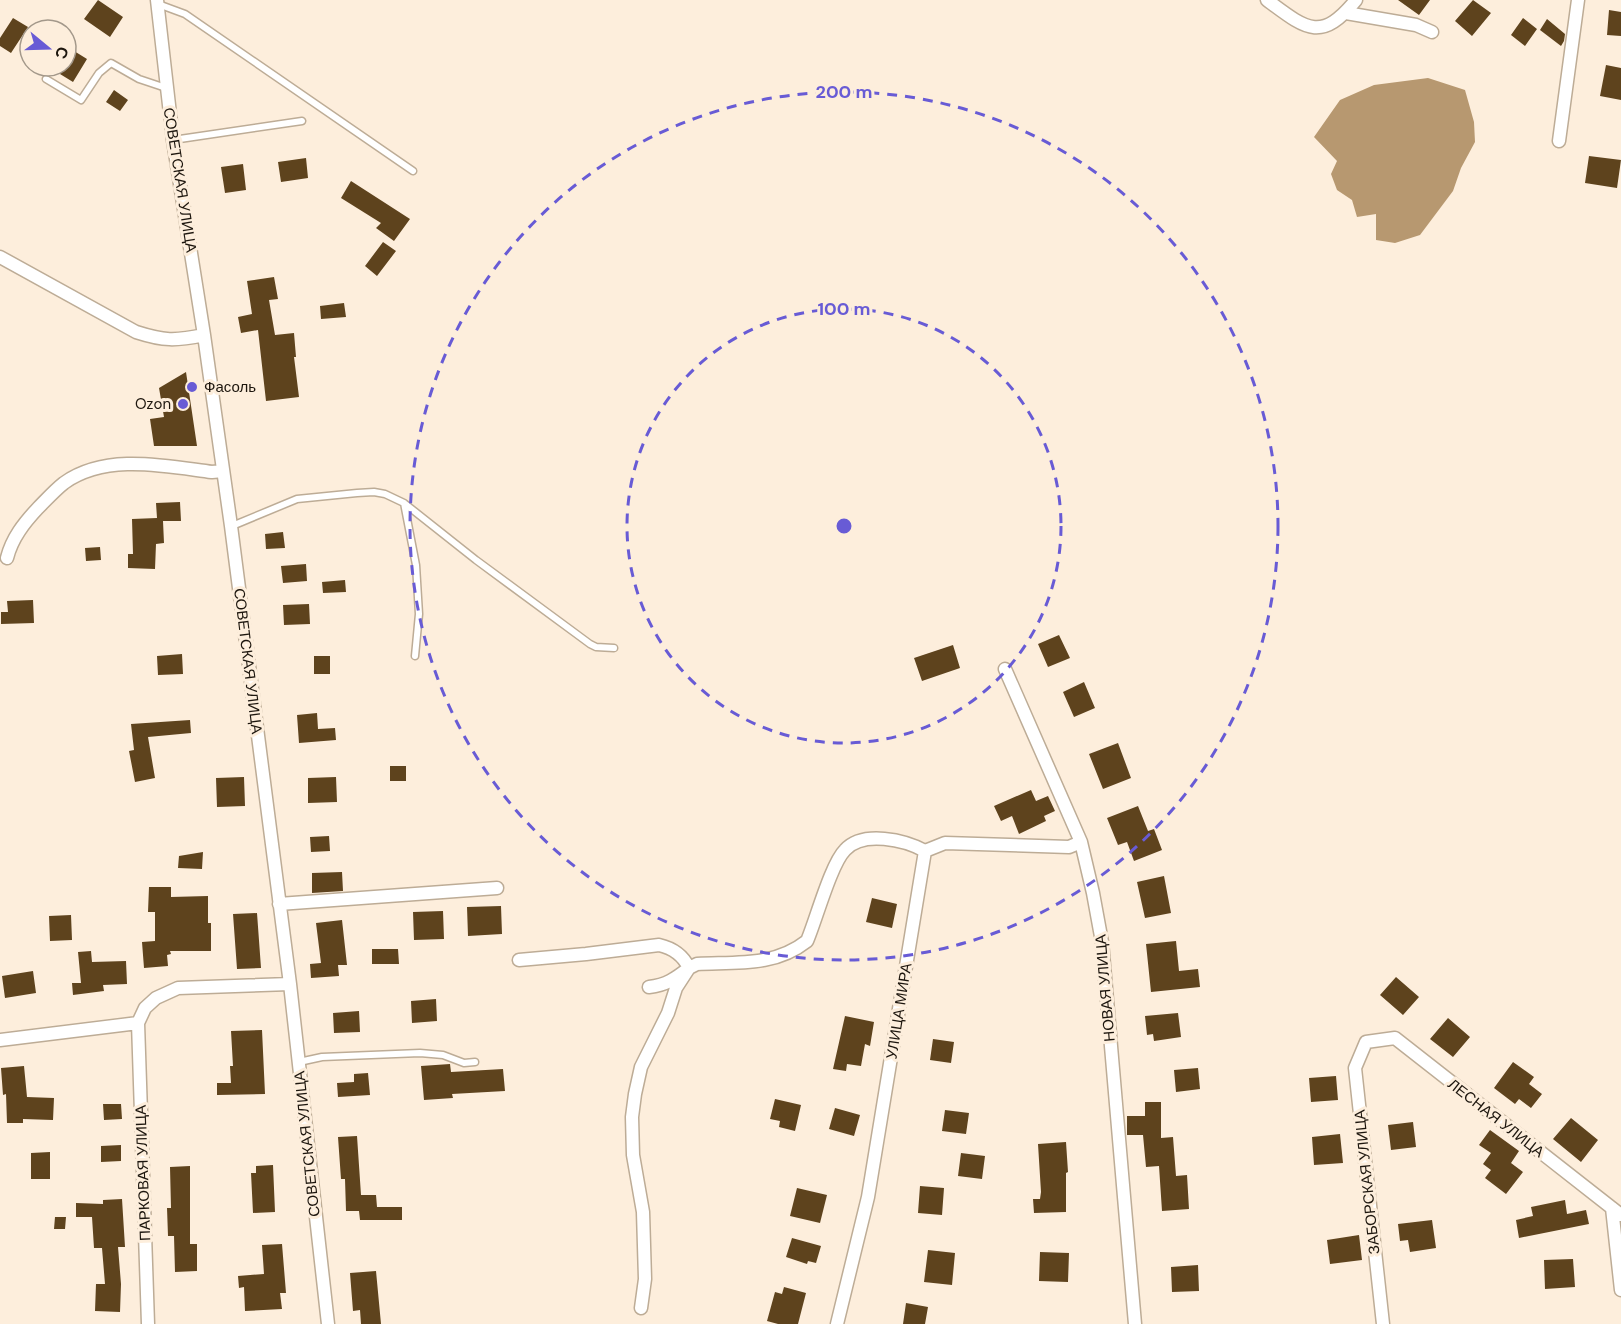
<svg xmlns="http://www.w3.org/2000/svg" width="1621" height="1324" viewBox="0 0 1621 1324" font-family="'DM Sans',sans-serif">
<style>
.water{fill:#b79870}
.building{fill:#5e431d}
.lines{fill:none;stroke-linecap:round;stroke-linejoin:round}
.service-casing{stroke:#bdac96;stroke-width:9}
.minor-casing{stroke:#bdac96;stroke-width:15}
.service{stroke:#fff;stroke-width:6}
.minor{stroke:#fff;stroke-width:12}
.ring{fill:none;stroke:#685bd5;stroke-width:3;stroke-dasharray:10 8}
.poi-dot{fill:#685bd5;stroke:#fdeedc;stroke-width:2}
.labels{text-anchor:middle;stroke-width:6;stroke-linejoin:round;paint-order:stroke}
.street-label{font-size:15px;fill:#1d160e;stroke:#fdeedc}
.poi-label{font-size:15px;fill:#1d160e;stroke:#fdeedc;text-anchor:start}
.centre{fill:#685bd5;stroke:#fdeedc;stroke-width:3}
.ring-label{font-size:18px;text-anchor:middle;font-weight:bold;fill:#685bd5;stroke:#fdeedc;stroke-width:6;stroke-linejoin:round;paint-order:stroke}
</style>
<rect width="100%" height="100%" fill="#fdeedc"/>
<!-- water -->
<path class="water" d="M1428,78L1465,90L1474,122L1475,142L1461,168L1453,191L1420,235L1395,243L1376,240V214L1357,217L1352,200L1337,190L1331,174L1337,161L1314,137L1340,100L1374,85Z"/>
<!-- building -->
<path class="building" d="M98,0L123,17L110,37L84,19Z
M1398,0H1430L1419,15Z
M1473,0L1491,13L1472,36L1455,21Z
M1609,10L1621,12V36L1607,35Z
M13,18L28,27L11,53L0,46V38Z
M1523,18L1537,29L1525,46L1511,35Z
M1547,19L1565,34L1564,41L1561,46L1540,30Z
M66,46L87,59L73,82L47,66H66Z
M1606,65L1621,68V100L1600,96Z
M114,90L128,100L120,111L106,102Z
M1589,156L1621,160L1617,188L1585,183Z
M306,158L308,178L281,182L278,162Z
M243,164L246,190L225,193L221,167Z
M351,181L410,219L394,241L376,228L381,223L341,198Z
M383,242L396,251L377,276L365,266Z
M274,277L278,299L269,300L275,335L294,333L296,357H294L299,397L266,401L258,330L241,333L238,317L252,314L247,281Z
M344,303L346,317L321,319L320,306Z
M186,372L197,446H154L150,419L164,417L159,388Z
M180,502L181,521H163L164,543L156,544L155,569L128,568V554H133L132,519L157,518L156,503Z
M283,532L285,548L266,549L265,534Z
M100,547L101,560L86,561L85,548Z
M306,564L307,581L283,583L281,566Z
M345,580L346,592L323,593L322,582Z
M33,600L34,623L1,624V612H8L7,601Z
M309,604L310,624L284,625L283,605Z
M1059,635L1070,658L1048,667L1038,644Z
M953,645L960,668L922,681L914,658Z
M182,654L183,674L158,675L157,656Z
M314,656H330V674H314Z
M1084,682L1095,708L1074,717L1063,692Z
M317,713L318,729L335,728L336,740L299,743L297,715Z
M190,720L191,733L148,737L155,778L135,782L129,751L134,750L131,724Z
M1118,743L1131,778L1103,789L1089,754Z
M390,766H406V781H390Z
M244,777L245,806L217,807L216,778Z
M336,777L337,802L308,803V778Z
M1031,790L1036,801L1048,796L1055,811L1044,816L1046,821L1019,834L1012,816L1001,821L994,806Z
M1138,806L1148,831L1154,829L1162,850L1134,861L1127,842L1118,845L1107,818Z
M329,836L330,851L311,852L310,837Z
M203,852L202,869L178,868L179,856Z
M342,872L343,891L312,893V873Z
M1164,876L1171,913L1145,918L1137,882Z
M149,887H171V897L208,896V923H211V951H170L171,954L167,955L168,966L144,968L142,942L155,941V912H148Z
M872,898L897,904L892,928L866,922Z
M501,906L502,934L468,936L467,907Z
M443,911L444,939L414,940L413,912Z
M257,913L261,968L237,969L233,914Z
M71,915L72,940L50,941L49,916Z
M342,920L347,965H338L339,976L311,978L310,964L321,963L316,923Z
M1176,941L1179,971L1198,969L1200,987L1151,992L1146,944Z
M372,949H398L399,964H372Z
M91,951L92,962L126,961L127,984L103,985L104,991L73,995L72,983H81L78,952Z
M33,971L36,993L5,998L2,976Z
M1396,977L1419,997L1403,1015L1380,995Z
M436,999L437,1021L412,1023L411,1001Z
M359,1011L360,1032L334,1033L333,1013Z
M1178,1013L1181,1037L1154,1041L1153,1034L1147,1035L1145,1016Z
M845,1016L874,1022L870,1046L865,1044L861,1066L847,1064L846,1071L833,1069Z
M1448,1018L1470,1037L1453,1057L1430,1039Z
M262,1030L265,1094L217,1095V1083H231L230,1066H233L231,1031Z
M933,1039L954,1042L951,1063L930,1060Z
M1513,1062L1534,1077L1529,1084L1542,1094L1531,1108L1519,1099L1515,1104L1494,1088Z
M450,1064L451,1072L503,1069L505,1091L452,1094L453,1098L424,1100L421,1066Z
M24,1066L27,1097L54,1098L53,1120L23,1119V1123H7L6,1094L3,1095L1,1068Z
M1198,1068L1200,1089L1176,1092L1174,1070Z
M368,1073L370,1095L338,1097L337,1083L354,1082V1074Z
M1336,1076L1338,1100L1311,1102L1309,1078Z
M775,1099L801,1105L795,1131L779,1127L780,1121L770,1119Z
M1145,1102H1161V1138L1173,1137L1176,1176L1187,1175L1189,1209L1162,1211L1159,1166L1146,1167L1143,1135H1127V1116H1145Z
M103,1104H121L122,1119L104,1120Z
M835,1108L860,1115L854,1136L829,1129Z
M945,1110L969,1113L966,1134L942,1131Z
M1571,1118L1598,1140L1581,1162L1553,1139Z
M1413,1122L1416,1147L1391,1150L1388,1125Z
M1490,1130L1519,1151L1511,1163L1523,1172L1506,1194L1485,1178L1491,1170L1483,1164L1491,1153L1479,1145Z
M1340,1134L1343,1163L1314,1165L1312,1137Z
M357,1136L361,1195H376L377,1207H402V1220H360L359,1211H346L345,1179H341L338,1137Z
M1066,1142L1068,1172L1066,1173V1212L1034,1213L1033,1199H1040L1041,1192L1038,1144Z
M121,1145V1161L101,1162V1146Z
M50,1152V1179H31V1153Z
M961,1153L985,1156L982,1179L958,1176Z
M273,1165L275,1212L253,1213L251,1173H256V1166Z
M190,1166V1244H197V1271L175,1272L174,1236H168L167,1208H171L170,1167Z
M920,1186L944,1188L942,1215L918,1213Z
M797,1188L827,1195L820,1223L790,1216Z
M122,1199L125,1247H118L121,1284L120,1312L95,1311L96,1284H105L102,1248H94L92,1217H76V1203L103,1204V1200Z
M1565,1200L1567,1214L1586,1210L1589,1224L1519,1238L1516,1220L1533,1216L1531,1207Z
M55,1217H66L65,1229H54Z
M1432,1220L1436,1248L1410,1252L1408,1240L1400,1241L1398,1224Z
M1359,1235L1362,1260L1330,1264L1327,1240Z
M792,1238L821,1246L816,1263L808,1261L807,1264L786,1257Z
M282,1244L286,1293H280L282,1309L245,1311L244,1287L239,1288L238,1276L264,1274L262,1245Z
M928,1250L955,1253L952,1285L924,1282Z
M1040,1252L1069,1253L1068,1282L1039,1281Z
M1573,1259L1575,1287L1545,1289L1544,1260Z
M1198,1265L1199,1291L1172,1292L1171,1267Z
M376,1271L381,1324H361L360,1310L353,1311L350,1273Z
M784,1287L806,1293L798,1324H778L767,1321L775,1292L782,1294Z
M906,1303L928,1307L925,1324H903Z"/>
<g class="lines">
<!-- service casing -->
<g class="service-casing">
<path id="service" d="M158,4L185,14L413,171
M46,79L81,100L99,73L111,63L139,79L166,88
M173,140L302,121
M404,503L416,565L419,614L415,656
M232,526L297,499L357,493L374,492L385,494L404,503L476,560L590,644L596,647L614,648
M299,1062L322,1057L420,1053L443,1055L464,1063L475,1062"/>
</g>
<!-- minor casing -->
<g class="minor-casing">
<path id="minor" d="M157,0L173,140L204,335L231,526L290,984L328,1324
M1267,0C1306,29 1321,43 1356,0
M1346,13L1416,25L1432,32
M1559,141L1578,0
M0,257L136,332C164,341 175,341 204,335
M7,558C12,538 24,523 38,508C46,500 55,490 64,483C106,453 165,466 212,472L223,471
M1005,669L1081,842L1093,893L1102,942L1135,1324
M279,904L497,888
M519,960L586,954L659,945C672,948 683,955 689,968C675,979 666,985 649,987
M138,1023L148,1324
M0,1040L138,1023L145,1008L156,998L178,988L290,984
M1612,1208L1621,1290
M641,1308L645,1279L643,1212L633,1155L632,1117L635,1094L641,1067L668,1013L676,988L689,968L697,964C736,962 774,967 807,941C816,920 831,864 845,850C863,830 905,840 925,851
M837,1324L868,1197L925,851L945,843L1069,847L1081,842
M1383,1324L1355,1068L1366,1042L1395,1038L1621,1215"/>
</g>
<!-- service -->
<use href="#service" class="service"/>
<!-- minor -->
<use href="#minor" class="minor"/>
</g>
<!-- distance rings -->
<g class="ring">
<circle cx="844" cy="526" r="217"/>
<circle cx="844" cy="526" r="434"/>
</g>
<!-- markers -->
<g class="poi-dot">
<circle cx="192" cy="387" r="6"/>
<circle cx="183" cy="404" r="6"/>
</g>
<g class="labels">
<!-- street labels -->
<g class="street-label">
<text transform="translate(180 180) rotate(81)" y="5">СОВЕТСКАЯ УЛИЦА</text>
<text transform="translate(248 661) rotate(83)" y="5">СОВЕТСКАЯ УЛИЦА</text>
<text transform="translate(1105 988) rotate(-95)" y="5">НОВАЯ УЛИЦА</text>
<text transform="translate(899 1011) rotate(-81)" y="5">УЛИЦА МИРА</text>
<text transform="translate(1496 1118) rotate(38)" y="5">ЛЕСНАЯ УЛИЦА</text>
<text transform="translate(307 1144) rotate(-96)" y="5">СОВЕТСКАЯ УЛИЦА</text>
<text transform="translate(143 1173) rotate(-92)" y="5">ПАРКОВАЯ УЛИЦА</text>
<text transform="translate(1367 1182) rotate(-96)" y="5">ЗАБОРСКАЯ УЛИЦА</text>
</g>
<!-- poi labels -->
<g class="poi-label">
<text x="204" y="392">Фасоль</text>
<text x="171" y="409" text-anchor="end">Ozon</text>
</g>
</g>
<circle cx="844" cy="526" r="9" class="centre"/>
<g class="ring-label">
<text x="844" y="98">200 m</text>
<text x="844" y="315">100 m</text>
</g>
<!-- north arrow -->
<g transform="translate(48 48) rotate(109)"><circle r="28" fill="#fdeedc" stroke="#a3988a" stroke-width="1.5"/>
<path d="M0-4.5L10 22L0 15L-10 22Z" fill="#685bd5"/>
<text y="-9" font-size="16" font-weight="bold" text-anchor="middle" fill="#1d160e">С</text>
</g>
</svg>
